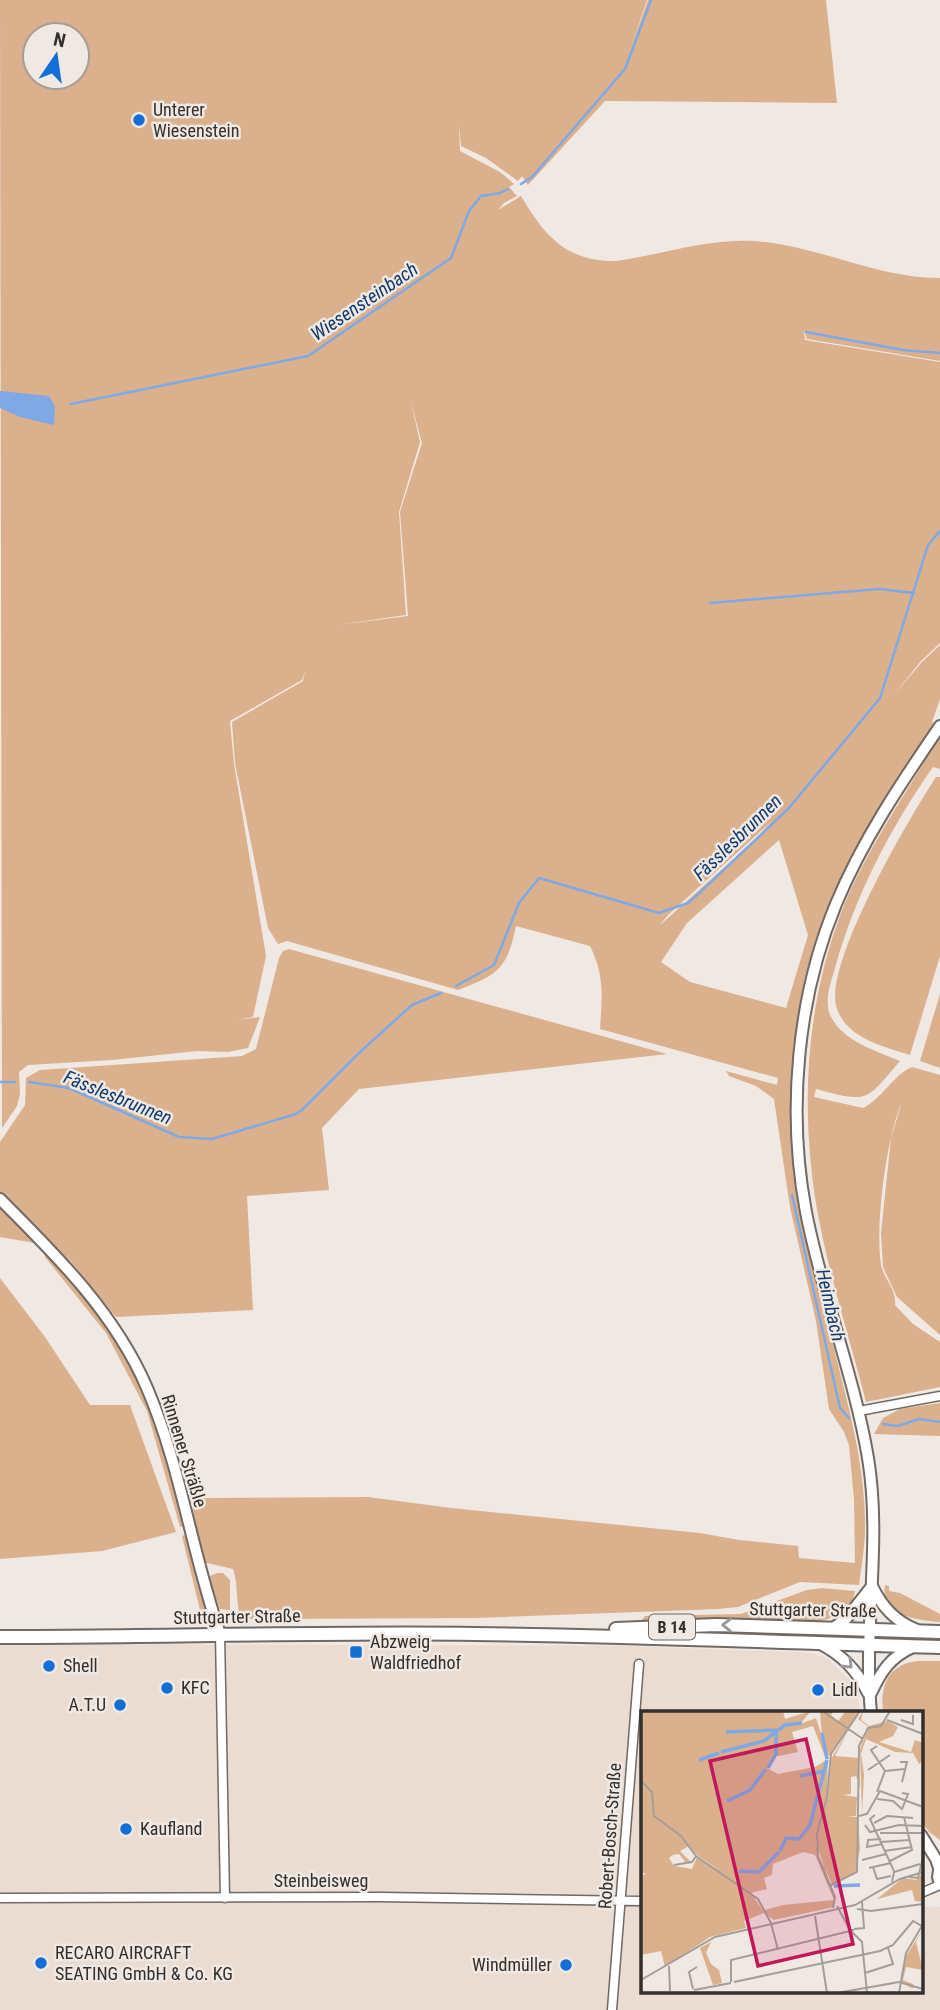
<svg xmlns="http://www.w3.org/2000/svg" width="940" height="2010" viewBox="0 0 940 2010" font-family="'Roboto Condensed',sans-serif">
<style>
.built{fill:#eadcd0}
.green{fill:#dab08d;fill-rule:evenodd}
.water{fill:#7ea9e5}
.lines{fill:none;stroke-linecap:round;stroke-linejoin:round}
.stream{stroke:#7ea9e5;stroke-width:2.5}
.street-casing{stroke:#706964;stroke-width:11}
.secondary-casing{stroke:#706964;stroke-width:14}
.primary-casing{stroke:#706964;stroke-width:16}
.street{stroke:#fff;stroke-width:8}
.secondary{stroke:#fff;stroke-width:10}
.primary{stroke:#fff;stroke-width:12}
.oneway{stroke:#989796}
.poi-dot{fill:#126fd8;stroke:#f0e8e2;stroke-width:2.5}
.labels{text-anchor:middle;stroke-width:5;stroke-linejoin:round;paint-order:stroke}
.shield{fill:#f0e8e2;stroke:#6b6663;stroke-width:2}
.shield-label{font-size:16px;font-weight:bold;fill:#322f2c}
.poi-label{font-size:18px;fill:#322f2c;stroke:#f0e8e2;text-anchor:start}
.street-label{font-size:18px;fill:#322f2c;stroke:#f0e8e2}
.water-label{font-size:19px;font-style:italic;fill:#0f3a6f;stroke:#f0e8e2}
.inset-river{fill:none;stroke:#7ea9e5;stroke-width:3.5}
.inset-road{fill:none;stroke:#a49e99;stroke-width:2}
.view{fill:#c2185b;fill-opacity:0.15;stroke:#c2185b;stroke-width:3.5}
.inset-edge{fill:none;stroke:#322f2c;stroke-width:3.5}
</style>
<rect width="100%" height="100%" fill="#f0e8e2"/>
<!-- built -->
<path class="built" d="M0,1644L630,1646L813,1653L828,1659L853,1683L858,1696L860,1712L642,1713V1991H921V1906L940,1907V2010H0Z"/>
<!-- green -->
<path class="green" d="M0,0H647L630,50L648,0H826L837,103L605,101L528,185L522,176L518,181L486,158L461,146L459,124L460,151L500,172L514,184L509,187L517,196L504,203L498,210L521,196C544,235 566,262 616,261C666,254 714,236 765,242C825,249 879,278 940,278V361L807,339L804,330L805,340L940,362V643L921,661L893,696L922,662L940,645V699L932,722L934,724C872,818 813,918 796,1031C790,1074 797,1115 801,1158C807,1207 812,1255 823,1304C839,1375 863,1444 865,1517C866,1540 862,1563 859,1585L800,1582L738,1607L718,1609L477,1618L251,1619L239,1612C236,1597 238,1584 233,1569L203,1562L191,1498L368,1497L451,1508L700,1533L739,1540L798,1546L799,1558L855,1563L854,1500L849,1445L844,1432L829,1409L816,1321L790,1207L774,1099L756,1086L729,1076L726,1071L777,1085L778,1078L600,1029C602,997 605,976 590,946L516,926C507,969 498,975 458,990L287,941L278,944L268,928L235,763L232,722L303,681L305,671L302,680L230,721L234,764L266,956L253,1017L236,1020L260,1017L248,1048L228,1052L197,1051L112,1060L28,1065L19,1072L20,1094L17,1106L2,1128ZM35,35H77V77H35ZM411,402L422,443L400,512L408,616L337,625L406,615L399,512L420,442ZM771,822L757,838L659,926L668,915ZM779,840L808,935L786,1008L690,982L661,962L687,923Z
M940,735V769L933,767C890,828 855,896 835,968C831,982 824,1000 830,1015C842,1041 876,1051 900,1061C865,1102 869,1103 816,1089L814,1097L863,1108C883,1098 892,1076 912,1067L940,1075V1335L897,1297L883,1267L881,1233L891,1138L902,1102C886,1138 875,1226 881,1265C884,1279 897,1290 895,1305L913,1324L940,1342V1387L866,1402C847,1327 818,1243 811,1165C802,1077 811,989 844,905C869,845 908,791 940,735Z
M936,777H940V956L910,1055C883,1046 848,1039 837,1009C821,967 911,815 936,777Z
M289,949L667,1054L359,1089L322,1128L329,1190L247,1196L253,1310L116,1317L72,1263L0,1192V1142L25,1105L26,1078L40,1070L242,1056L256,1049L279,958L283,951Z
M940,994V1068L920,1061Z
M0,1207L35,1243L0,1237Z
M46,1251C75,1285 107,1318 129,1357C157,1409 170,1469 185,1526L180,1527L147,1411L106,1333L45,1257Z
M0,1278L45,1337L90,1405H130L176,1532L102,1551L0,1559Z
M940,1403V1436L874,1434L883,1418L900,1409Z
M187,1534L208,1611L200,1610L182,1536Z
M217,1573H223L230,1580V1610L220,1609L208,1577Z
M885,1585L889,1586V1591L900,1593L940,1614V1622C918,1620 879,1616 885,1585Z
M822,1588L855,1591L852,1604L843,1614L821,1621L743,1619L646,1623L642,1620L645,1616L741,1614L807,1590Z
M918,1661H940V1840L929,1832L921,1820V1713L883,1712C880,1684 889,1664 918,1661Z"/>
<!-- water -->
<path class="water" d="M0,391L49,396L55,406L54,425L20,417L0,408Z"/>
<g class="lines">
<!-- stream -->
<path class="stream" d="M521,184L532,177L625,69L651,0
M806,332L903,350L940,353
M71,404L308,356L451,258L469,211L481,196L500,193L508,189
M710,603L879,589L914,593
M456,986L494,965L519,903L539,878L659,913L688,903L694,898L789,808L880,698L928,545L940,531
M0,1082H15
M29,1082L69,1088L179,1137L212,1139L296,1114L302,1110L360,1052L412,1005L441,993
M792,1195L840,1408L849,1418
M883,1424L898,1426L919,1419L940,1422"/>
<!-- street casing -->
<g class="street-casing">
<path id="street" d="M859,1411L940,1396
M220,1634L225,1898
M921,1893L940,1885
M0,1898L381,1897L642,1901
M612,2010L639,1664"/>
</g>
<!-- secondary casing -->
<g class="secondary-casing">
<path id="secondary" d="M0,1199C56,1255 115,1313 147,1388C181,1467 192,1554 220,1634
M872,1586C882,1607 895,1621 917,1630
M833,1628L846,1619L872,1586
M819,1643C842,1655 857,1670 868,1693
M871,1693C881,1672 890,1657 913,1647
M871,1713C863,1628 882,1543 868,1458C854,1375 822,1295 806,1212C787,1112 797,998 836,904C862,841 901,783 940,726
M921,1835L936,1859L939,1868
M940,1865L938,1877L940,1884"/>
</g>
<!-- primary casing -->
<g class="primary-casing">
<path id="primary" d="M616,1629L716,1625L940,1632
M0,1637C158,1637 317,1632 475,1634C630,1636 785,1642 940,1647"/>
</g>
<!-- street -->
<use href="#street" class="street"/>
<!-- secondary -->
<use href="#secondary" class="secondary"/>
<!-- primary -->
<use href="#primary" class="primary"/>
</g>
<!-- one-way arrows -->
<defs><path id="oneway-chevron" d="M-2-3.5L2.5 0L-2 3.5" fill="none" stroke-width="1.6" stroke-linecap="round" stroke-linejoin="round" transform="scale(1.75)"/></defs>
<g class="oneway">
<use href="#oneway-chevron" transform="translate(727 1625) rotate(-179)"/>
<use href="#oneway-chevron" transform="translate(848 1664) rotate(45)"/>
</g>
<!-- markers -->
<g class="poi-dot">
<circle cx="139" cy="120" r="7"/>
<rect x="349" y="1645" width="14" height="14" rx="3.5"/>
<circle cx="49" cy="1666" r="7"/>
<circle cx="167" cy="1688" r="7"/>
<circle cx="818" cy="1690" r="7"/>
<circle cx="120" cy="1705" r="7"/>
<circle cx="126" cy="1829" r="7"/>
<circle cx="41" cy="1963" r="7"/>
<circle cx="566" cy="1965" r="7"/>
</g>
<g class="labels">
<!-- shield labels -->
<rect class="shield" x="649" y="1614.5" width="46" height="25" rx="5"/>
<g class="shield-label">
<text x="672" y="1633">B 14</text>
</g>
<!-- poi labels -->
<g class="poi-label">
<text x="153" y="116">Unterer<tspan x="153" dy="21">Wiesenstein</tspan></text>
<text x="370" y="1648">Abzweig<tspan x="370" dy="21">Waldfriedhof</tspan></text>
<text x="63" y="1672">Shell</text>
<text x="181" y="1694">KFC</text>
<text x="832" y="1696">Lidl</text>
<text x="106" y="1711" text-anchor="end">A.T.U</text>
<text x="140" y="1835">Kaufland</text>
<text x="55" y="1959">RECARO AIRCRAFT<tspan x="55" dy="21">SEATING GmbH &amp; Co. KG</tspan></text>
<text x="552" y="1971" text-anchor="end">Windmüller</text>
</g>
<!-- street labels -->
<g class="street-label">
<text transform="translate(184 1451) rotate(73)" y="6">Rinnener Sträßle</text>
<text transform="translate(813 1610) rotate(1)" y="6">Stuttgarter Straße</text>
<text transform="translate(237 1617) rotate(-1)" y="6">Stuttgarter Straße</text>
<text transform="translate(610 1836) rotate(-86)" y="6">Robert-Bosch-Straße</text>
<text x="321" y="1887">Steinbeisweg</text>
</g>
<!-- water labels -->
<g class="water-label">
<text transform="translate(364 301) rotate(-34)" y="7">Wiesensteinbach</text>
<text transform="translate(737 837) rotate(-44)" y="7">Fässlesbrunnen</text>
<text transform="translate(118 1097) rotate(22)" y="7">Fässlesbrunnen</text>
<text transform="translate(831 1305) rotate(77)" y="7">Heimbach</text>
</g>
</g>
<!-- overview -->
<g transform="translate(641 1711)">
<rect width="282" height="282" fill="#f0e8e2"/>
<path d="M0,0H142L144,8L170,0L159,13L175,7L181,26L179,0H193L190,4L197,10L205,0H219L189,45L185,42V48L172,15L151,21L157,41L133,46L126,57L137,63L174,56L187,48L186,84L175,132L193,185V196L133,209L123,202L103,210L105,217L69,226L24,256L20,240L0,244V166L5,162H0ZM48,135L56,144L81,161L56,146L51,158L33,155L28,147L32,144L38,143L45,152L50,151L39,140ZM162,141L174,144L193,189L142,194L124,199L125,204L110,182L126,178L123,167L131,164L132,153ZM222,0L220,9L228,15L246,10L257,16L252,25L238,31L270,41L274,29L282,32V49L278,53L272,42L254,41L225,28L220,42L223,64L221,103L219,38L228,16L217,8ZM207,20L194,45L218,47L219,76L215,65L210,66V83L202,84L216,86L215,105L206,106H217L219,138L214,163L191,173L177,143V123L187,85L190,48ZM282,161V191L274,190L271,179L236,188L262,167L275,169ZM282,218L275,231L282,259L265,256L262,269L272,273L274,277H270L260,270L265,245ZM70,231L65,242L70,253L78,259L81,272L72,274L59,237Z" fill="#dab08d" fill-rule="evenodd"/>
<path class="inset-river" d="M85,21L135,19V43L127,57M181,22L186,48M80,41L123,30L144,14L161,12M58,49L78,42M159,65L184,60M86,90L109,79L125,58M139,140L145,127L158,128L169,114L186,49M98,160L118,161L138,141M193,175L219,174"/>
<path class="inset-road" d="M181,0L222,28M246,9L282,23M260,9L272,13V4M236,35L230,39L244,60M259,51H266L261,71M227,59L249,44M0,70L11,81L13,105L40,125L55,145L117,188L130,212L137,239M236,81L244,60L264,58M236,88L252,90L261,98L267,83L261,82M234,104L229,108L253,160M218,105L226,103L239,80L282,96M233,112L246,105L272,107M224,114L229,121L258,114L282,115M239,122H282M240,128L227,129L226,136L241,133M240,131L269,129M243,140L271,136M221,149L245,143M249,150L271,139L263,106M33,154L51,151L55,145M232,156L236,168L250,165M228,157L250,152M268,166L277,167L282,146M251,171L253,161L279,153M190,174L216,161L218,35L227,17L240,15L249,0M196,195L209,219M192,197L194,186L177,146L176,123L186,86L190,43L219,0M216,198L230,200L282,193M174,205L186,282M213,218L223,217L221,191M213,219H209L221,231L226,282M28,255L29,280M224,262L252,253L247,237M0,269L74,226L214,194L259,168L282,161M90,271V249L209,220M93,271L239,240L252,234L272,210L281,215M52,278L48,261L56,256M53,279L90,272M196,282L258,271L282,278M258,282L265,242L282,213"/>
<path class="view" d="M165,28L212,233L117,255L69,50Z"/>
<rect width="282" height="282" class="inset-edge"/>
</g>
<!-- north arrow -->
<g transform="translate(56 56) rotate(13)"><circle r="33" fill="#f0e8e2" stroke="#a49e99" stroke-width="2"/>
<path d="M0-5L12 26L0 18L-12 26Z" fill="#126fd8"/>
<text y="-10" font-size="19" font-weight="bold" text-anchor="middle" fill="#322f2c">N</text>
</g>
</svg>
